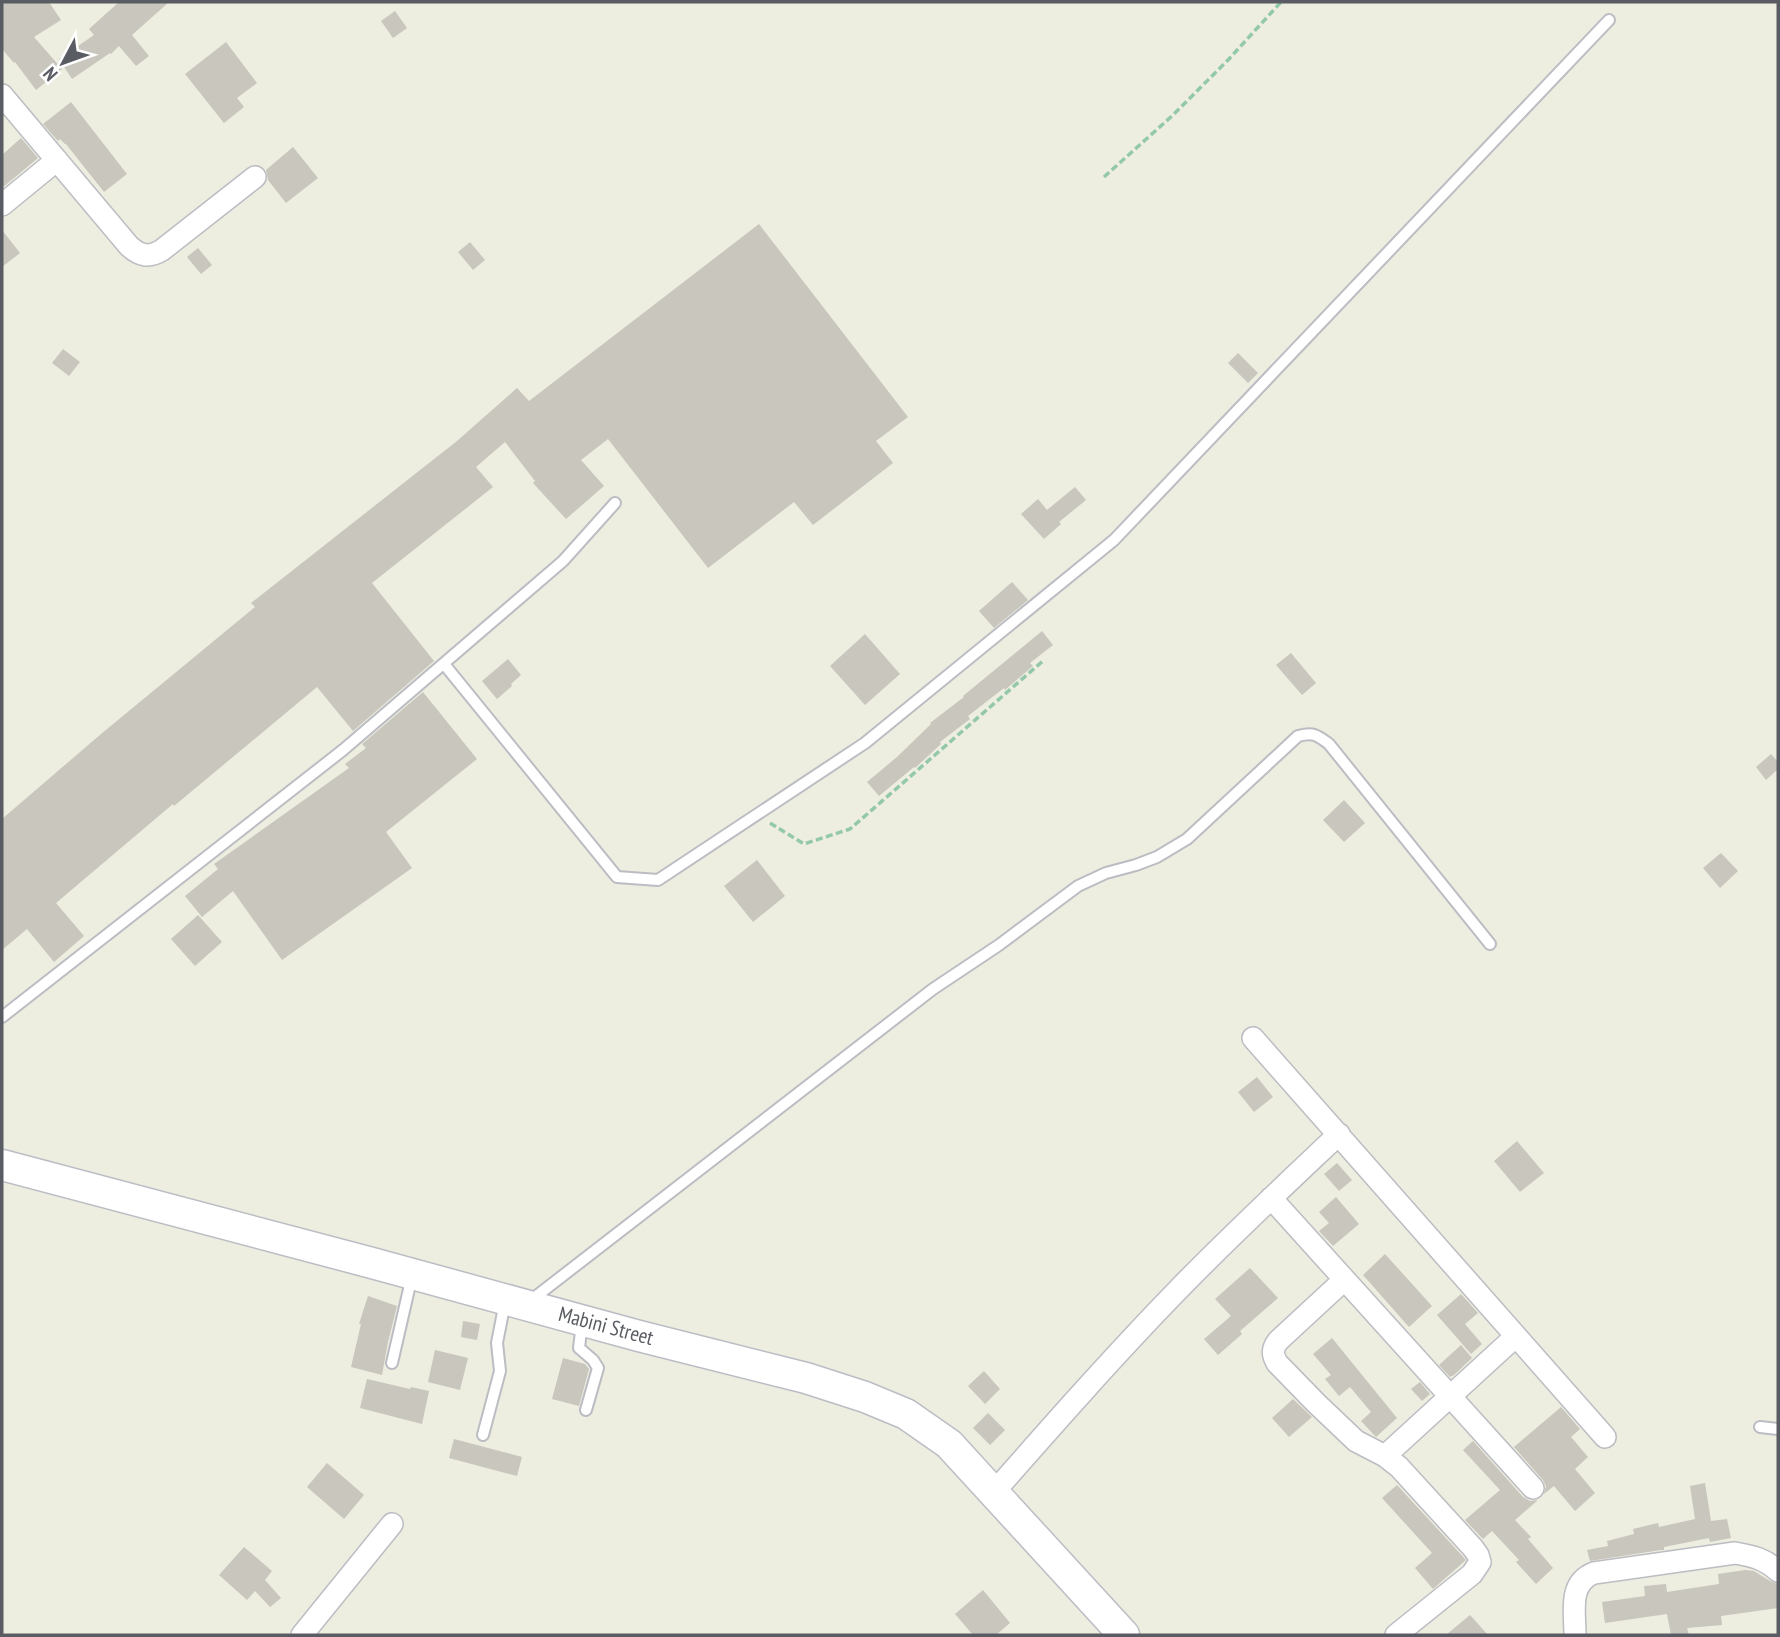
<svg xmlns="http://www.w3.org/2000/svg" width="1780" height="1637" viewBox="0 0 1780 1637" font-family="'PT Sans Narrow',sans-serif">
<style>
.building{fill:#c8c6bd}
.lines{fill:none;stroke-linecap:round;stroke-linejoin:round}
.service-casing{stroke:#bbbdc3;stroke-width:14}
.minor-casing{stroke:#bbbdc3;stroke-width:24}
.secondary-casing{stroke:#bbbdc5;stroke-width:33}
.path{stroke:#93c8aa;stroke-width:3.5;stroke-dasharray:7 3.5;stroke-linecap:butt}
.service{stroke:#fff;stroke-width:10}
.minor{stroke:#fff;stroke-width:21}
.secondary{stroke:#fff;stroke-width:30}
.labels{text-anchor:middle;stroke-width:5;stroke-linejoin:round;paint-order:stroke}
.street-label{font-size:21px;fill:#595c62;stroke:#fff}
</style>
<rect width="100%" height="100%" fill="#edede0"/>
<!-- building -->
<path class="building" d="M2,2H49L61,20L34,37L62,69L36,90L15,62L14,63L2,49Z
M119,2H169L132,35L149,56L136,66L119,46L111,54L110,53L72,79L59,59L94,35L89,29Z
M395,11L407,28L393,38L381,21Z
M226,42L257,83L237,98L244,107L224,123L185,74Z
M71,102L127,174L104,192L66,144H65L60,139L58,141L43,124Z
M21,138L38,158L2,188V155Z
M293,147L318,178L286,203L268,180L266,170Z
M759,224L908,417L876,441L893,463L813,525L794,502L708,568L608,439L581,460L604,486L566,519L533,483L535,481L505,442L476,467L493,487L372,583L434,661L353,731L317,687L174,806L173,804L56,903L84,936L54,962L27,929L2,950V819L101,734L255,607L251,603L457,441L517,388L529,401Z
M2,230L20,253L2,267Z
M470,242L485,260L473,270L458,252Z
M198,248L212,265L201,274L187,257Z
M63,349L80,362L69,376L52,363Z
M1238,353L1258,373L1248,383L1228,363Z
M1075,487L1086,500L1059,522L1061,524L1044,539L1021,514L1038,499L1047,510Z
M1012,582L1028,600L994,628L979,611Z
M1042,631L1053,645L1030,663L1033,666L1005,690L1004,688L968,716L970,719L940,742L941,744L915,768L914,767L879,796L867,782L897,757L931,724L930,723L964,697L963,696Z
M865,634L900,674L865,705L830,666Z
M1291,653L1316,683L1302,695L1276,665Z
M508,659L521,675L511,684L512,686L497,699L482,681Z
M423,692L477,759L386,832L412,868L282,960L233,891L202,917L185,896L218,869L214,864L349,768L345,764L366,748L362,744Z
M1771,754L1778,762V769L1766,780L1756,767Z
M1344,800L1365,823L1344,842L1323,820Z
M1721,853L1738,871L1720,888L1703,868Z
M757,860L785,896L753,922L724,886Z
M198,915L222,942L195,966L171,939Z
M1257,1077L1273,1097L1254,1112L1238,1092Z
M1517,1141L1544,1173L1520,1192L1494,1161Z
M1337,1163L1352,1180L1339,1191L1324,1174Z
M1336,1197L1359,1224L1333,1246L1319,1231L1329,1223L1319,1212Z
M1385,1254L1432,1306L1409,1327L1363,1275Z
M1250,1268L1278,1298L1240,1331L1242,1334L1218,1355L1204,1339L1231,1316L1215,1299Z
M1461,1294L1478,1313L1465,1324L1482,1344L1471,1354L1437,1315Z
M368,1296L397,1306L388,1342L382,1375L351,1367L361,1324H359Z
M463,1321L480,1324L477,1340L461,1337Z
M1332,1338L1397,1418L1376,1437L1361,1421L1371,1412L1350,1387L1339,1396L1325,1379L1331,1375L1313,1354Z
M1461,1345L1472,1358L1454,1375L1450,1377L1439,1365Z
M435,1350L468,1358L460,1390L428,1382Z
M563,1358L585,1364L589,1369L579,1406L552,1399Z
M984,1371L1000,1389L985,1404L968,1386Z
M367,1379L410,1389L411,1387L429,1391L422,1424L360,1408Z
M1420,1382L1430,1394L1422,1401L1411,1389Z
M1293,1399L1312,1417L1289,1437L1272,1418Z
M1561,1407L1580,1429L1571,1437L1588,1457L1575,1469L1595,1493L1575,1511L1554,1486L1544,1494L1546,1486L1543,1480L1514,1447Z
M988,1413L1005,1430L990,1445L973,1428Z
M454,1439L522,1457L517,1476L449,1458Z
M1473,1441L1523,1497L1530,1501L1538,1500L1515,1520L1531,1537L1528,1539L1553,1568L1536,1584L1516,1562L1519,1560L1492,1531L1483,1539L1465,1520L1500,1490L1463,1450Z
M327,1463L364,1495L344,1519L307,1487Z
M1705,1483L1711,1521L1727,1519L1731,1538L1710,1542L1709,1538L1664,1547V1550H1661L1590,1561L1587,1550L1608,1546L1607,1541L1634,1534L1633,1529L1658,1523L1659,1527L1695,1519L1690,1486Z
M1397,1485L1466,1560L1433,1589L1415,1568L1432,1553L1382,1498Z
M244,1547L272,1571L265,1580L281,1598L270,1607L255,1591L247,1600L219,1575Z
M1745,1570L1754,1571L1770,1581L1778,1584V1608L1721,1616L1722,1625L1687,1628L1689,1635H1671L1667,1614L1605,1623L1602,1602L1645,1596L1644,1586L1666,1584L1667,1592L1719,1584L1718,1574Z
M983,1590L1010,1623L996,1635H973L955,1614Z
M1470,1615L1488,1635H1446Z"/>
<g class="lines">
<!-- service casing -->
<g class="service-casing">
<path id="service" d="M444,664L617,877L658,880L865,743L1114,540L1609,20
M2,1017L343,750L563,561L615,503
M530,1301L933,989L999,945L1078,886L1106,873L1136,865L1157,857L1187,839L1298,736C1314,732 1317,735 1329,744L1490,944
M582,1323L579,1348L593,1360L598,1368L586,1410
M392,1363L412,1276
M1760,1427L1778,1429
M483,1435L500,1371L497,1343L505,1302"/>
</g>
<!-- minor casing -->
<g class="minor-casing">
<path id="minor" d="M2,95L129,246C140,256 149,258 162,250L255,177
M2,205L57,160
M1253,1038L1605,1437
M1271,1198L1533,1488
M1344,1280L1278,1341C1272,1349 1272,1354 1277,1363L1316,1403L1356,1441L1385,1456L1399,1467L1473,1548L1478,1555L1480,1562L1472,1574L1396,1635
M1385,1456L1516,1336
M994,1492C1053,1425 1112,1358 1174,1294C1227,1239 1283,1187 1339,1134
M302,1635L392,1524
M1575,1635C1575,1612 1568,1583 1594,1573L1735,1553C1753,1556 1765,1559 1778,1571"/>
</g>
<!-- secondary casing -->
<g class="secondary-casing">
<path id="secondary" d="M2,1165L372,1263L639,1336L806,1378L865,1397L906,1414L949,1444L1124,1635"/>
</g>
<!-- path -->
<path class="path" d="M1104,177L1173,115L1228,60L1281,2
M770,823L804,844L850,829L1044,660"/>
<!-- service -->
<use href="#service" class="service"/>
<!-- minor -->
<use href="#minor" class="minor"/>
<!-- secondary -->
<use href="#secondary" class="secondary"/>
</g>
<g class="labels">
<!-- street labels -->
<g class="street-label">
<text transform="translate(606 1326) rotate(15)" y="7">Mabini Street</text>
</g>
</g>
<!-- border -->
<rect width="1780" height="1637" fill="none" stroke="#595c62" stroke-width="7"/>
<!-- north arrow -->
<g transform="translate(63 63) rotate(229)" stroke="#ffffff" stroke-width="5" paint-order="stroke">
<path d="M0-5L12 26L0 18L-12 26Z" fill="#595c62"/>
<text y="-10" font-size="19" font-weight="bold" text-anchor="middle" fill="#595c62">N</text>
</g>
</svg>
